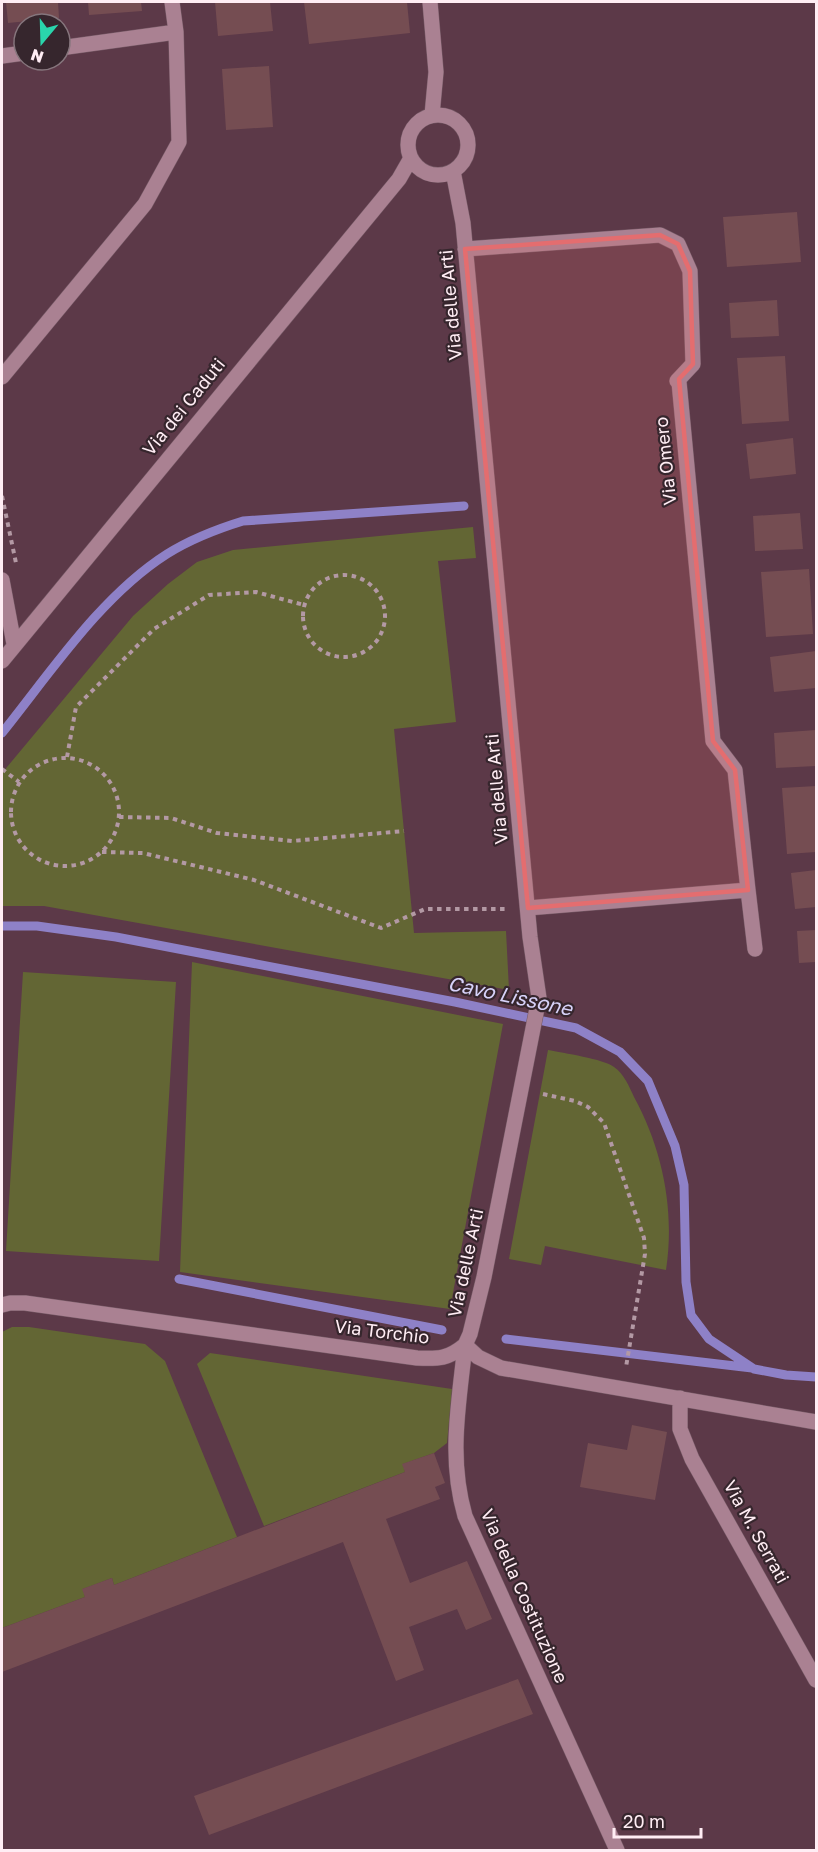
<svg xmlns="http://www.w3.org/2000/svg" width="818" height="1852" viewBox="0 0 818 1852" font-family="'Golos Text',sans-serif">
<style>
.green{fill:#636634}
.lines{fill:none;stroke-linecap:round;stroke-linejoin:round}
.stream{stroke:#8e81c7;stroke-width:9}
.building{fill:#754d52}
.minor-casing{stroke:#755965;stroke-width:16}
.path{stroke:#b399a4;stroke-width:4;stroke-dasharray:4.5 4.5;stroke-linecap:butt}
.minor{stroke:#aa8192;stroke-width:15}
.marked{fill:#e46d6f;fill-opacity:0.2;stroke:#e46d6f;stroke-width:4.5;stroke-linejoin:round}
.labels{text-anchor:middle;stroke-width:4.5;stroke-linejoin:round;paint-order:stroke}
.street-label{font-size:18px;fill:#ffedf4;stroke:#36262d}
.water-label{font-size:20px;font-style:italic;fill:#d7d2f9;stroke:#36262d}
</style>
<rect width="100%" height="100%" fill="#5c3948"/>
<!-- green -->
<path class="green" d="M473,527L476,558L438,561L456,722L394,729L414,933L506,931L509,990L44,906H2V773L133,616L168,584L197,562L233,550Z
M192,962L503,1024L450,1309L180,1272Z
M23,972L176,982L159,1261L6,1251Z
M548,1050C563,1053 604,1059 614,1067C624,1074 629,1086 634,1097C663,1150 675,1211 666,1270L545,1246L541,1265L509,1259Z
M12,1327H29L145,1344L165,1361L237,1537L114,1585L112,1578L83,1589L85,1597L2,1628V1332Z
M210,1353L452,1389L447,1443L434,1453L403,1464L405,1472L264,1526L197,1364Z"/>
<g class="lines">
<!-- stream -->
<path class="stream" d="M2,733C51,672 101,596 167,554C191,539 217,529 243,521L464,506
M2,926H37L116,937L455,1002L576,1028L620,1052L648,1081L675,1146L684,1185L686,1282L691,1315L709,1339L754,1369L786,1375L816,1377
M179,1279L442,1330
M506,1339L752,1368"/>
</g>
<!-- building -->
<path class="building" d="M6,2H58L59,18L8,23Z
M88,2H141L142,11L89,15Z
M215,2H270L273,31L218,36Z
M304,2H407L410,33L309,44Z
M269,66L273,127L226,130L222,69Z
M797,212L801,262L727,267L723,217Z
M777,300L779,336L731,338L729,303Z
M785,356L789,421L742,424L737,358Z
M793,438L796,474L750,479L746,444Z
M800,513L803,549L755,551L753,516Z
M809,569L813,634L766,637L761,572Z
M816,651V688L774,692L770,657Z
M816,730V766L776,768L774,733Z
M816,786V852L787,854L782,788Z
M816,870V907L795,909L791,873Z
M816,930V962L799,963L797,931Z
M632,1425L667,1432L655,1500L580,1487L588,1443L627,1450Z
M434,1453L445,1483L435,1487L440,1499L386,1519L410,1583L467,1561L492,1619L466,1630L457,1609L409,1627L424,1670L396,1681L343,1542L2,1672V1628L85,1597L82,1589L112,1578L114,1585L405,1472L402,1464Z
M518,1679L533,1714L209,1835L194,1796Z"/>
<g class="lines">
<!-- minor casing -->
<g class="minor-casing">
<path id="minor" d="M430,2L436,72L432,115
M60,48L176,32
M2,56L24,53
M408 145a30 30 0 1 1 60 0a30 30 0 1 1-60 0Z
M453,171L463,223L530,937L539,998L484,1277L470,1334L465,1345C459,1404 448,1457 465,1516L617,1850
M465,249L660,235L678,244L690,271L693,364L677,381L679,382L713,741L735,770L748,890L528,908
M2,377L145,204L179,142L176,32L172,2
M2,580L14,644
M2,661L399,179L411,158
M748,890L755,949
M2,1305L10,1303H25L417,1358C439,1359 448,1359 465,1345
M465,1345L478,1357L501,1368L816,1422
M680,1398V1429L692,1459L816,1680"/>
</g>
<!-- path -->
<path class="path" d="M2,496L16,563
M303 616a41 41 0 1 1 82 0a41 41 0 1 1-82 0Z
M67,757L76,707L154,629L209,595L256,592L304,605
M11 812a54 54 0 1 1 108 0a54 54 0 1 1-108 0Z
M2,769L19,782
M119,817L171,818L217,833L292,841L404,831
M102,852L143,853L254,880L381,928L425,909H505
M543,1094L575,1101L588,1107L604,1123L644,1238L645,1254L626,1367"/>
<!-- minor -->
<use href="#minor" class="minor"/>
</g>
<!-- marked area -->
<path class="marked" d="M660,235L678,244L690,271L693,364L679,379L713,741L735,770L748,890L528,908L465,249Z"/>
<g class="labels">
<!-- street labels -->
<g class="street-label">
<text transform="translate(451 305) rotate(-95)" y="6">Via delle Arti</text>
<text transform="translate(184 407) rotate(-51)" y="6">Via dei Caduti</text>
<text transform="translate(666 461) rotate(-96)" y="6">Via Omero</text>
<text transform="translate(497 789) rotate(-95)" y="6">Via delle Arti</text>
<text transform="translate(466 1263) rotate(-78)" y="6">Via delle Arti</text>
<text transform="translate(382 1332) rotate(7)" y="6">Via Torchio</text>
<text transform="translate(756 1532) rotate(61)" y="6">Via M. Serrati</text>
<text transform="translate(524 1596) rotate(66)" y="6">Via della Costituzione</text>
</g>
<!-- water labels -->
<g class="water-label">
<text transform="translate(510 996) rotate(12)" y="7">Cavo Lissone</text>
</g>
</g>
<!-- border -->
<rect width="818" height="1852" fill="none" stroke="#ffedf4" stroke-width="6"/>
<!-- north arrow -->
<g transform="translate(42 42) rotate(199)"><circle r="28" fill="#36262d" stroke="#86767d" stroke-width="1.5"/>
<path d="M0-4.5L10 22L0 15L-10 22Z" fill="#2ad5ac"/>
<text y="-9" font-size="16" font-weight="bold" text-anchor="middle" fill="#ffedf4">N</text>
</g>
<!-- scale -->
<path d="M614 1828v9h87v-9" fill="none" stroke="#ffedf4" stroke-width="3"/>
<text x="623" y="1828" font-size="18" fill="#ffedf4" stroke="#36262d" stroke-width="4.5" paint-order="stroke">20 m</text>
</svg>
